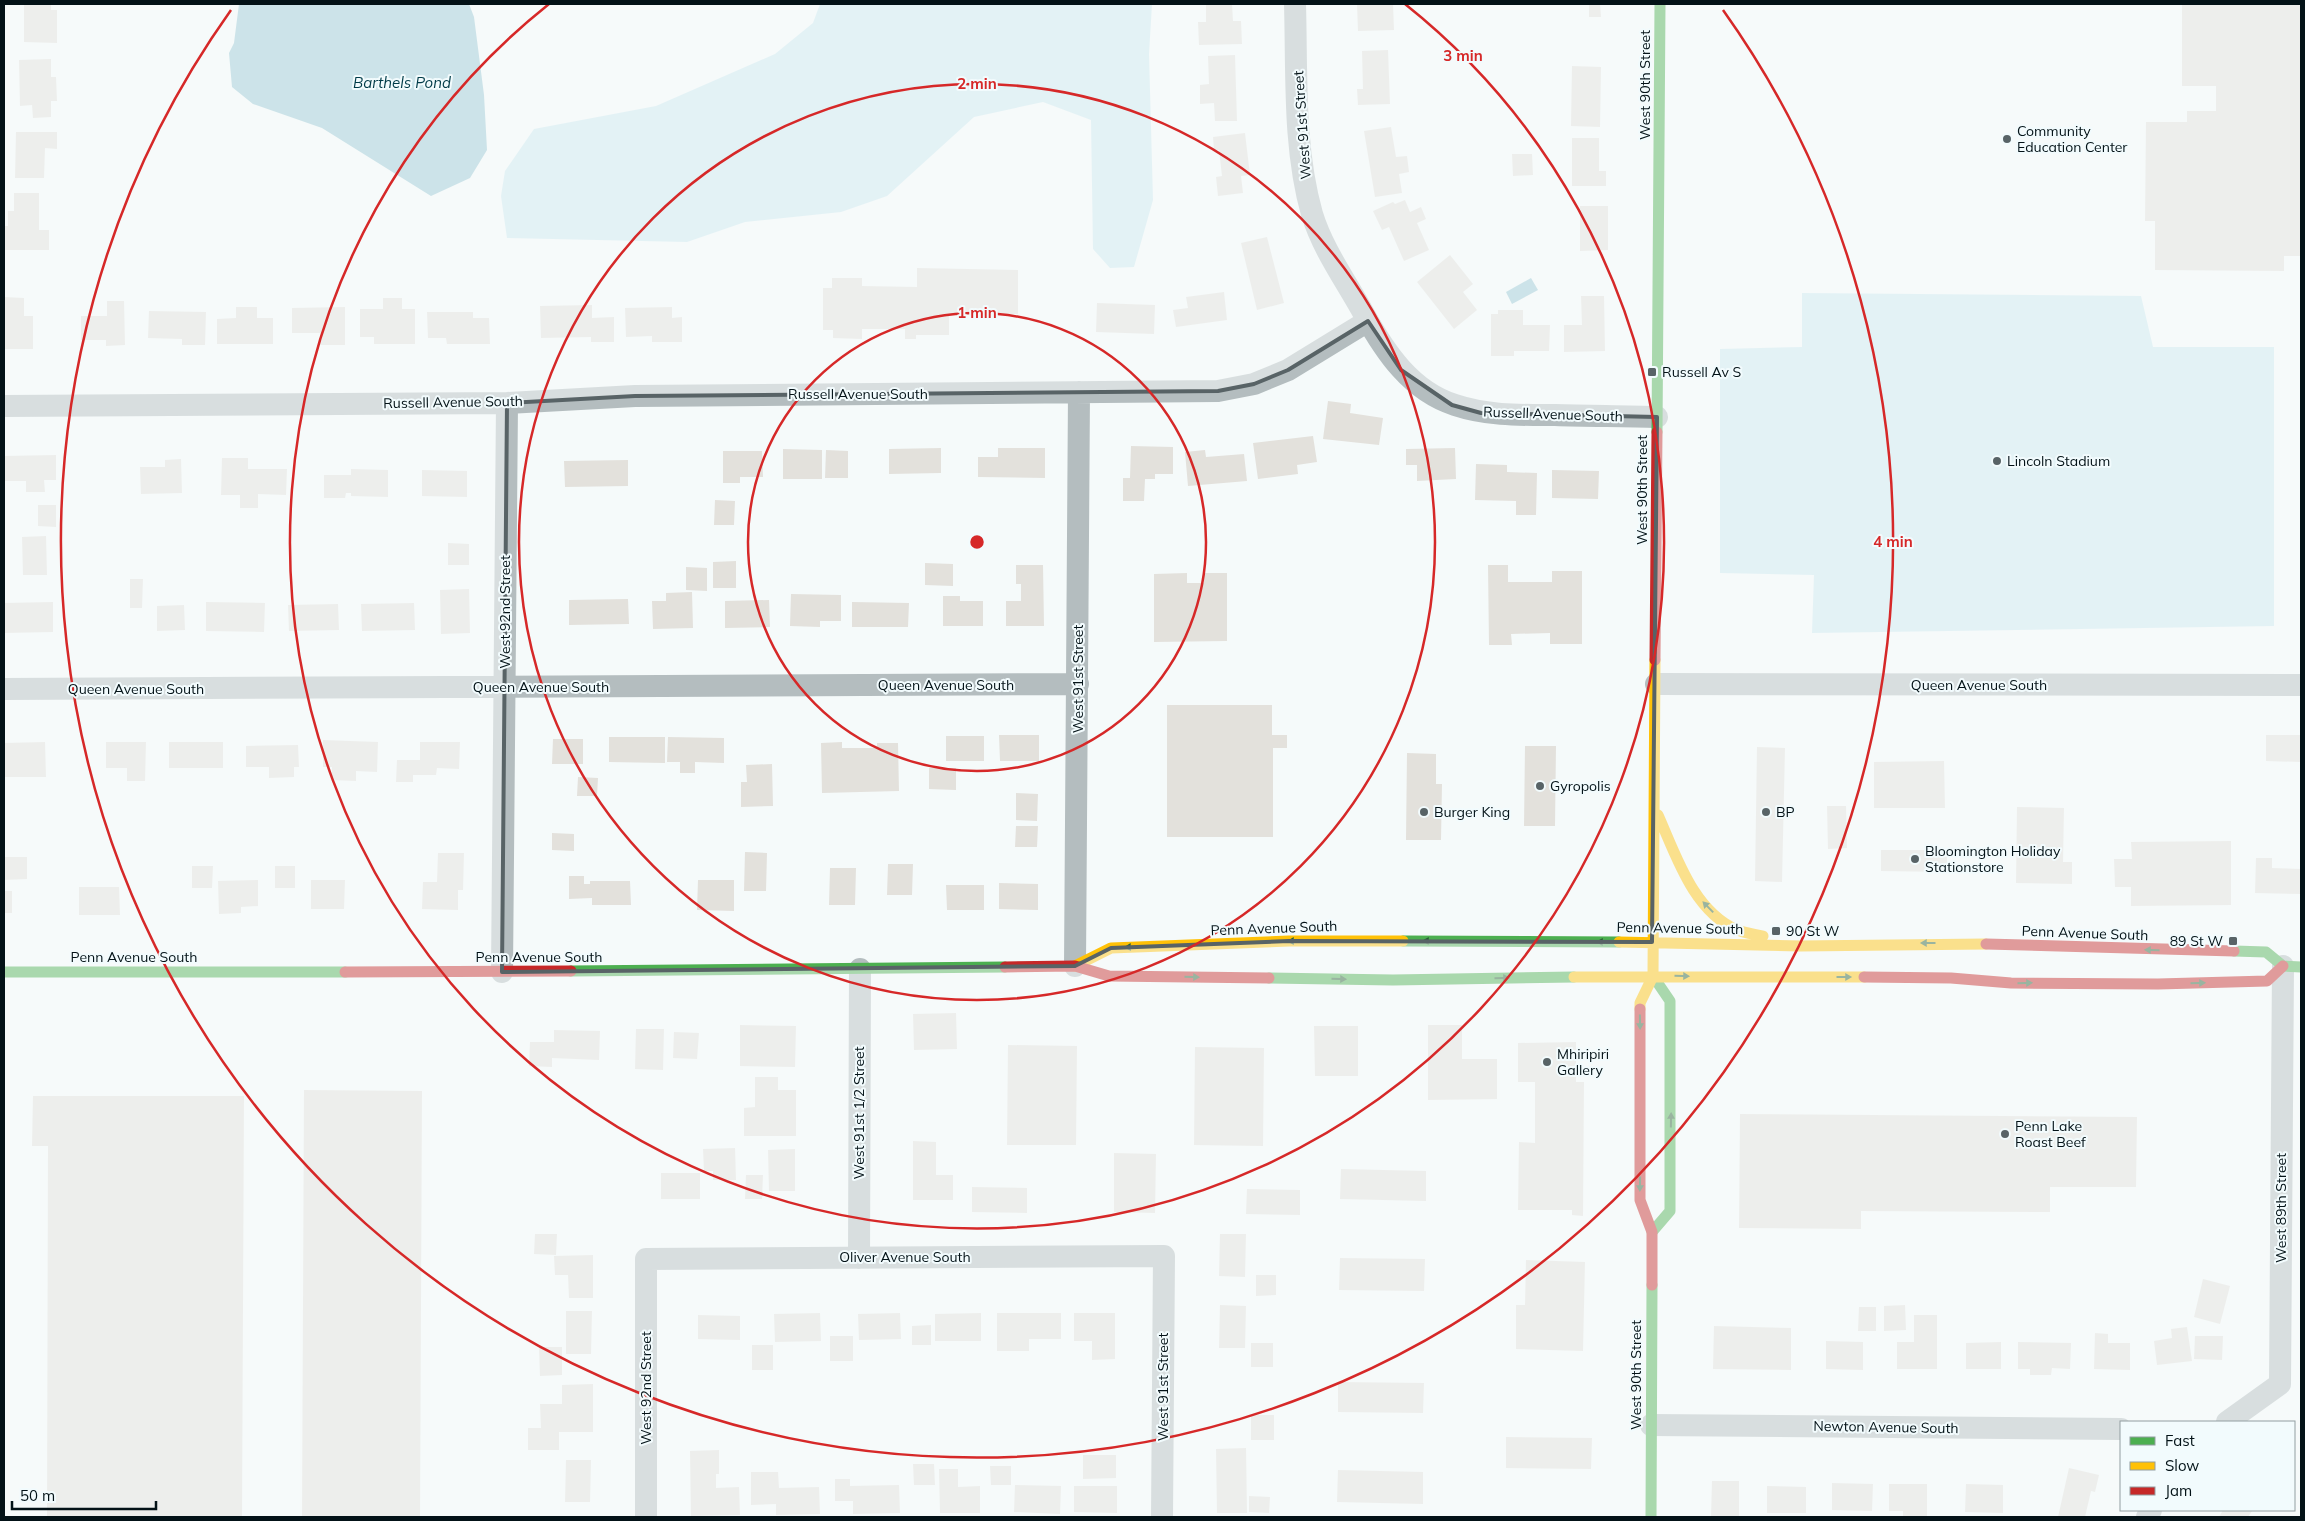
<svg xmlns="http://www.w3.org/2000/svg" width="2305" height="1521" viewBox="0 0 2305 1521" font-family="Mulish,sans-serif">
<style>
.green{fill:#cde9f0}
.water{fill:#9ac8d4}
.building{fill:#e3e1dc}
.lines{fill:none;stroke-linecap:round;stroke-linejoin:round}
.street{stroke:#b4bdbf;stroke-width:22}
.fast{stroke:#4caf50;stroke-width:11}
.slow{stroke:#ffc107;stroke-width:11}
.jam{stroke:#c62828;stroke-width:11}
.oneway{fill:#286034}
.marked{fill:none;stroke:#586366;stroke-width:4;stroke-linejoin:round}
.ring{fill:none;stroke:#d62828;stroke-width:2.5}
.poi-dot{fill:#586366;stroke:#f2fbfd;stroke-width:2}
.labels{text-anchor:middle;stroke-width:4;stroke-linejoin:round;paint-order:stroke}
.street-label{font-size:14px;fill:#031217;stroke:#f2fbfd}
.poi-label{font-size:14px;fill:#031217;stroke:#f2fbfd;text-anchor:start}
.water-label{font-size:15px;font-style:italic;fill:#003b48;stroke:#f2fbfd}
.centre{fill:#d62828;stroke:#f2fbfd;stroke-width:2.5}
.ring-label{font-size:15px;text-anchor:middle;font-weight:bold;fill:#d62828;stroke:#f2fbfd;stroke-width:4;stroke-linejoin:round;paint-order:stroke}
</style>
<rect width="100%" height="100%" fill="#f5fafa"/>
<!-- green -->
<path class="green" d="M820,4H1152L1149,54L1153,200L1134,267L1110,268L1093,249L1091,120L1043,102L974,117L887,196L841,212L745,222L687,242L507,238L501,196L505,171L534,129L656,106L775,54L813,23Z
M1802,293L2141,296L2153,347H2274V626L1812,633L1814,575L1720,573V349L1802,347Z"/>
<!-- water -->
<path class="water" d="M239,4H469L474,17L484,95L487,150L470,178L431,196L322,128L253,104L232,87L229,53L234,43Z
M1531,278L1538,290L1512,304L1506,292Z"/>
<!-- building -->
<path class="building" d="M24,4H51V10H57V43L24,42Z
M1206,4H1232L1233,21H1241L1242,44L1199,45L1198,22H1206Z
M1357,4H1393L1394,30L1358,31Z
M1589,4H1600L1601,17H1589Z
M2182,4H2301V256H2284V271L2155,270V221H2145L2146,122H2187V111H2216V86H2182Z
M1388,50L1390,104L1358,105L1357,89H1363L1362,51Z
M1235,55L1237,121H1215L1214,103L1200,104V85L1209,84L1208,56Z
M51,59V77H56L57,101H51V117L33,118L32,105L20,106L19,60Z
M1572,66L1601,67L1600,127L1571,126Z
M1391,127L1396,157L1407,156L1409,172L1399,174L1402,193L1375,197L1364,131Z
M16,132H57V149L45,148L44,178H15Z
M1245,133L1250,175L1241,176L1243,193L1218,196L1216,177L1222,176L1219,150H1214L1213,137Z
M1572,138H1599V171H1606V186H1572Z
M1512,154H1532L1533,175L1513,176Z
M14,193H39V230H49V250H4V226H8V211H14Z
M1405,200L1410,212L1421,207L1426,219L1417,223L1429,250L1404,261L1389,227L1382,230L1373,211L1393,202L1395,204Z
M1580,206H1608V250L1580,251Z
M1267,237L1284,303L1257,310L1241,243Z
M1450,255L1473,284L1463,292L1477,310L1454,329L1417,282Z
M917,268L1018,270V314H949V335H916V339H905V329H862V339L833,338V330H823V288H832V278H862V286L917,287Z
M1224,292L1227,320L1176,327L1173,310L1188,308L1186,297Z
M1581,296H1604L1605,351L1564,352V325H1582Z
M4,297L24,298V316H33V349H4Z
M383,298H402V309H415V344H374V337H360V309H383Z
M107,301H124L125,345L106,346V340H81V316H107Z
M1097,303L1155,305L1154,334L1096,332Z
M592,305V318L614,317V342H591V337L541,338L540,306Z
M236,307H257V318H273V344H217V319L236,318Z
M345,307V345H320V333H292V308Z
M672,307V318L682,317V342H652V336L626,337L625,308Z
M1498,310H1523V325H1550L1549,351H1514V356H1491V314H1498Z
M149,311L206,312L205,345H182V339L148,338Z
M427,312H473V318H489L490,344H447L446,338H428Z
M1328,401L1351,404L1350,413L1383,418L1379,445L1323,439Z
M1313,436L1317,462L1297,465L1298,474L1258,479L1253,443Z
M1131,446L1173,447V474H1155V479H1145L1144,501H1123V478H1130Z
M941,448V473L889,474V449Z
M998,448H1045V478L978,477V457H998Z
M1455,448L1456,479L1417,481V465H1406V449Z
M783,449L822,450V479H783Z
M826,450L848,451V478H825Z
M1205,450L1206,457L1244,454L1247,481L1188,486L1185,452Z
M723,451H762L763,477H740V483H723Z
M56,455V480H44L45,492H26V481H4V456Z
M222,458H248V469H287L286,495L258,494V508H240V495H221Z
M181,459L182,493L141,494L140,467H165V460Z
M628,460V486L565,487L564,461Z
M1476,464L1507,465V472L1537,473L1536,515H1516V501L1475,500Z
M351,469L388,470V497L351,496V493H346L345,498H324V475H351Z
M422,470L467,471V497L422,496Z
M1552,470L1599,471L1598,499L1552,498Z
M715,500L735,501L734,525H714Z
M38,505H56V527L38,526Z
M46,536L47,575H23L22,537Z
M448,543L469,544V565H448Z
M736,561V588H713V562Z
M925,563L953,564V586L925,585Z
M1016,565H1043L1044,626H1006V601H1021V584H1016Z
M1488,565H1508V582H1552V571H1582V644H1550V633L1511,634L1512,645H1489Z
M686,567L707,568V591L686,590Z
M1187,573V583H1204V573H1227V641L1154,642V574Z
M130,579H143L142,608H130Z
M469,589L470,633L441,634L440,590Z
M692,592L693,628L653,629L652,601H666V593Z
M791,594L841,595V621H820V627L790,626Z
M943,596H960V601H983V626H943Z
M628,599L629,624L569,625V600Z
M769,600L770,627L725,628V601Z
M53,602V632L4,633V603Z
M206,602L265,603L264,632L206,631Z
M852,602L909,603L908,627H852Z
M414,603L415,630L362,631L361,604Z
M338,604L339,630L289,631L288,605Z
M184,605L185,630L157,631V606Z
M1167,705H1272V735H1287V748H1273V837H1167Z
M999,735H1039V761H1000Z
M2266,735H2301V762L2266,761Z
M946,736H984V761H946Z
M609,737H665V763L609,762Z
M668,737L724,738V763L695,762V773H680V762H667Z
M553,739H583V764H552Z
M323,740L378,742L377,772L356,771V781L332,780V767H323Z
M45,742L46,777H4V743Z
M106,742H146L145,781H127V768H106Z
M169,742H223V768H169Z
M420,742H460L459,769L437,768L436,775H413V782H396L397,760H420Z
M842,742V748H877V743H898L899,791L822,793L821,743Z
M298,745L299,767H294V777L269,778V767H246V746Z
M1525,746H1556L1555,826H1524Z
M1757,747L1785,748L1782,882L1755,881Z
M1407,753L1436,754V784H1442L1441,840H1406Z
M1944,761L1945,808H1874V762Z
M772,764L773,806L741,807V782H747L746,765Z
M929,768H956V790L929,789Z
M578,777L598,778L597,796H577Z
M1016,793L1038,794L1037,821L1016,820Z
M1827,806H1846L1847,848L1828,849Z
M2017,807L2064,808L2063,862H2072V884L2016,883Z
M1016,826H1038L1037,847H1015Z
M552,833L574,834V851L552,850Z
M2231,841V905L2131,906V887H2115L2114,859H2132L2131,842Z
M1881,850H1947V872L1881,871Z
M745,852L767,853L766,891H744Z
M438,853H464L463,890H458V910L422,909L423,882H437Z
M4,857H27V879L4,880Z
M2256,858H2272V868L2301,869V894L2255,893Z
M888,864H913L912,895H887Z
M192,866H213L212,888H192Z
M275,866H295V888H275Z
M830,868H856L855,905H829Z
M569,876H584V884H590V881H630L631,905H592V898L569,899Z
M258,880V906L241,907V913L219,914L218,881Z
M311,880H345L344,909H311Z
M698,880H734V911L697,910Z
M999,883L1038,884V910L999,909Z
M946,885H984V910H947Z
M79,887H119L120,915H79Z
M4,891H12V913H4Z
M956,1013L957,1049L914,1050L913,1014Z
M740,1025L796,1026L795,1067L740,1066Z
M1428,1025H1462V1059H1497V1099L1428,1100Z
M1314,1026H1358V1076H1315Z
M636,1029H664L663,1070L635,1069Z
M554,1030L600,1031L599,1060L552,1058V1067L529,1066L530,1042H554Z
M674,1032L699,1033L697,1059L673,1058Z
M1576,1042V1082H1584L1583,1216L1572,1215V1210H1518L1519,1142L1535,1143V1082H1518V1043Z
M1008,1045L1077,1046L1076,1145H1007Z
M1195,1047L1264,1048L1263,1146L1194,1145Z
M755,1077H778V1090H796V1136H744V1108L755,1107Z
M304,1090L422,1091L420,1517H302Z
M33,1096H244L242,1517H47L48,1146H32Z
M1740,1114L2137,1117L2136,1187H2050V1212L1861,1211V1229L1739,1228Z
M913,1141L936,1142V1175H953V1200H913Z
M735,1148L736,1180H713V1171H704L703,1149Z
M795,1149V1191H769L768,1150Z
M1114,1153L1156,1154L1155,1213L1114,1212Z
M1341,1169L1426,1171V1201L1340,1199Z
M661,1173H700V1199H661Z
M746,1175H763L762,1199H745Z
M972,1187L1027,1188V1213L972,1212Z
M1247,1189L1300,1190V1215L1246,1214Z
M535,1234H557L556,1255L534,1254Z
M1220,1234H1246L1245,1277L1219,1276Z
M593,1255V1298H569L568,1275H555L554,1256Z
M1340,1258L1425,1259L1424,1291L1339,1290Z
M1526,1260L1585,1262L1583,1351L1516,1349V1305H1525Z
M1256,1275H1276V1295L1256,1296Z
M2203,1279L2230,1286L2220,1324L2194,1317Z
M1220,1305L1246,1306L1245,1348H1219Z
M1905,1305L1906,1330L1884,1331V1306Z
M1859,1307H1876V1331H1858Z
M566,1311H592L591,1354H566Z
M820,1313L821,1341L775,1342L774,1314Z
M900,1313L901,1339L859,1340L858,1314Z
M981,1313V1341H935V1314Z
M997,1313H1061V1339H1029V1351H997Z
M1074,1313H1115V1359L1092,1360V1341H1074Z
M698,1315L740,1316V1340L698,1339Z
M1914,1315H1937V1369H1897V1342H1914Z
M931,1325V1345H912V1326Z
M1714,1326L1791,1328V1370L1713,1369Z
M2187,1327L2192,1361L2157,1365L2154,1341L2172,1338L2171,1329Z
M2095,1333L2108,1334V1343H2130V1370L2094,1369Z
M830,1336H853V1361H830Z
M2195,1336H2223L2222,1360L2194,1359Z
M1826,1341L1863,1342V1370L1826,1369Z
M2001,1342V1369H1966V1343Z
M2018,1342L2071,1343L2070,1369L2052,1368L2051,1375H2030V1369H2018Z
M1251,1343H1273V1367H1251Z
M752,1345H773V1370H752Z
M539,1347H562V1375L540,1376Z
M1338,1382L1424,1383L1423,1413L1338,1412Z
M593,1384V1432H559V1450H528V1428H541L540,1404H562V1385Z
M1251,1415H1274V1440H1251Z
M1506,1437L1592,1438L1591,1469L1506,1468Z
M1246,1448L1247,1513H1217L1216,1449Z
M719,1450V1474H716V1488L739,1487L740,1515L691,1516L690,1451Z
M1083,1455H1116V1478L1083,1479Z
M566,1460H591L590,1502H565Z
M913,1464H934L935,1485H914Z
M990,1466H1011V1485H991Z
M2069,1468L2099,1475L2095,1492L2091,1491L2085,1517H2058Z
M939,1469H958V1487L980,1486V1513H940Z
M1338,1470L1423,1472V1504L1337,1502Z
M751,1472H778L779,1488L819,1487L820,1514L776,1515V1504L751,1505Z
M835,1479H850V1486L899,1485L900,1513L853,1514V1501H835Z
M1712,1481H1739V1517H1711Z
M1832,1483L1873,1484L1872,1511L1832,1510Z
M1889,1484H1927V1517H1903V1511H1889Z
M1966,1484L2003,1485V1513L1965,1512Z
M1015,1485L1061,1486L1060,1514L1014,1512Z
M1074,1486H1117V1513L1074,1512Z
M1767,1486L1806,1487V1513H1767Z
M1249,1496L1270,1497L1269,1513L1249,1512Z
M2223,1510H2249L2252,1511L2248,1517H2219Z"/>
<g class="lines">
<!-- street -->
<path class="street" d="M1295,4C1297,73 1293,147 1312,214C1323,250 1346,281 1364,314C1385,352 1411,391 1455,405C1488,416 1521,415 1555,415C1589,416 1623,416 1657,417
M4,406L507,403L635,396L1218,391L1254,384L1288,370L1368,321
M1656,684L2301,685
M4,689L1078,684
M1075,966L1079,392
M502,972L507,403
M859,1258L860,969
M2227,1422L2280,1384L2283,966
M1651,1425L2121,1429
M646,1517V1259L1164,1256L1162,1517
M2147,1517L2151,1510"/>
<!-- fast -->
<path class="fast" d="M1657,432L1660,4
M1403,941L1619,942
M2234,951L2266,952L2283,966L2301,967
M571,971L1005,967
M4,972H345
M1269,978L1393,980L1574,977
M1652,1232L1670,1211V1001L1653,976
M1651,1517L1652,1285"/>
<!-- slow -->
<path class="slow" d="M1658,815C1676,855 1693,911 1737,930C1745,933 1754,934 1763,936
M1619,942L1800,946L1986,944
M1075,966L1111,948L1289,941H1403
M1574,977H1864
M1640,1009V1003L1653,976L1655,660"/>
<!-- jam -->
<path class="jam" d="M1655,660L1657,432
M1986,944L2234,951
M1005,967L1075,966L1109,976L1269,978
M345,972L571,971
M1864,977L1951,978L2011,983L2158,984L2267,981L2283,966
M1640,1009V1200L1652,1232V1285"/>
</g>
<!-- one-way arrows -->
<defs><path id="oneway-solid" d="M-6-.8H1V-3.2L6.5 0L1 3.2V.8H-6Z" transform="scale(1.25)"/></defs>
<g class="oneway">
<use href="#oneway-solid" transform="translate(1708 907) rotate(-134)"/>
<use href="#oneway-solid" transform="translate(1295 941) rotate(179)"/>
<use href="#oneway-solid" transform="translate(1430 941) rotate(-179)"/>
<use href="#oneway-solid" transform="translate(1604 942) rotate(-179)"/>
<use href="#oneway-solid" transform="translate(1928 943) rotate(180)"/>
<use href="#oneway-solid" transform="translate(1132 947) rotate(178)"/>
<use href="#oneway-solid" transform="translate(2152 950) rotate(-179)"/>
<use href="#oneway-solid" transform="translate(1682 976) rotate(1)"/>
<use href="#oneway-solid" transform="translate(1192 977) rotate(1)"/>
<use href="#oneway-solid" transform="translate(1844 977)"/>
<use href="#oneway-solid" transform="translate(1502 978) rotate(-1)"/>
<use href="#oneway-solid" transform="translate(1339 979) rotate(1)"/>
<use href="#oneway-solid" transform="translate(2025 983) rotate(-1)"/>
<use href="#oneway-solid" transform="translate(2198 983) rotate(-1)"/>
<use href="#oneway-solid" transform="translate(1640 1022) rotate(89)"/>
<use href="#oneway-solid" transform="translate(1671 1120) rotate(-89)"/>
<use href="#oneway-solid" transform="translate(1640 1184) rotate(91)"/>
</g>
<!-- marked area -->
<path d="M0 0H2305V1521H0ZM1368,321L1401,370L1452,405L1481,413L1657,417L1652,942L1289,941L1111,948L1075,966L502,972L507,403L635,396L1218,391L1254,384L1288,370Z" fill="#f5fafa" fill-opacity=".55" fill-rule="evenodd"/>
<path class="marked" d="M1368,321L1401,370L1452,405L1481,413L1657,417L1652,942L1289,941L1111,948L1075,966L502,972L507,403L635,396L1218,391L1254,384L1288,370Z"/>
<!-- distance rings -->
<g class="ring">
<circle cx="977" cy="542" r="229"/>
<circle cx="977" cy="542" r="458"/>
<path d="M1405 4A687 687 0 1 1 549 4"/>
<path d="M1723 10A916 916 0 1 1 231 10"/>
</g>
<!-- markers -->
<g class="poi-dot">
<circle cx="2007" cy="139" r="5"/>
<rect x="1647" y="367" width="10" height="10" rx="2.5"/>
<circle cx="1997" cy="461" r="5"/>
<circle cx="1540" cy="786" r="5"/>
<circle cx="1424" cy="812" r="5"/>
<circle cx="1766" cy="812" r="5"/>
<circle cx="1915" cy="859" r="5"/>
<rect x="1771" y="926" width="10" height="10" rx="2.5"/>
<rect x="2228" y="936" width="10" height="10" rx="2.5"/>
<circle cx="1547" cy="1062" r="5"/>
<circle cx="2005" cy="1134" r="5"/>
</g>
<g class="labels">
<!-- street labels -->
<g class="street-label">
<text transform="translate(1645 85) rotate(-90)" y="5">West 90th Street</text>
<text transform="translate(1302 125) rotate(-94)" y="5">West 91st Street</text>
<text x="858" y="399">Russell Avenue South</text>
<text transform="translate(453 402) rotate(-1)" y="5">Russell Avenue South</text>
<text transform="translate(1553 414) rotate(2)" y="5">Russell Avenue South</text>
<text transform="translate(1642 490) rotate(-90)" y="5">West 90th Street</text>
<text transform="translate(505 612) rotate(-90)" y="5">West 92nd Street</text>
<text transform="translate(1078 679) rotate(-90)" y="5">West 91st Street</text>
<text x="946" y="690">Queen Avenue South</text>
<text x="1979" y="690">Queen Avenue South</text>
<text x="541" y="692">Queen Avenue South</text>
<text x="136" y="694">Queen Avenue South</text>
<text transform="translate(1274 928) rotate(-2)" y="5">Penn Avenue South</text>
<text transform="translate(1680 928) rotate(1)" y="5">Penn Avenue South</text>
<text transform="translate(2085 933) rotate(2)" y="5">Penn Avenue South</text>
<text x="134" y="962">Penn Avenue South</text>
<text x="539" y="962">Penn Avenue South</text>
<text transform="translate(859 1113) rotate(-90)" y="5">West 91st 1/2 Street</text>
<text transform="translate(2281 1208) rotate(-90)" y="5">West 89th Street</text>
<text x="905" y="1262">Oliver Avenue South</text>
<text transform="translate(1636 1375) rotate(-90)" y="5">West 90th Street</text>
<text transform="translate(1163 1387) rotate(-90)" y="5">West 91st Street</text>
<text transform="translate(646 1388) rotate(-90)" y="5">West 92nd Street</text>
<text transform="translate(1886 1427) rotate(1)" y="5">Newton Avenue South</text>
</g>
<!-- poi labels -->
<g class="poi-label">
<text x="2017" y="136">Community<tspan x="2017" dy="16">Education Center</tspan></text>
<text x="1662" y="377">Russell Av S</text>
<text x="2007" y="466">Lincoln Stadium</text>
<text x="1550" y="791">Gyropolis</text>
<text x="1434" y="817">Burger King</text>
<text x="1776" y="817">BP</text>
<text x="1925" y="856">Bloomington Holiday<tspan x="1925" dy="16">Stationstore</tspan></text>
<text x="1786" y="936">90 St W</text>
<text x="2223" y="946" text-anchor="end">89 St W</text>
<text x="1557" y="1059">Mhiripiri<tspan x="1557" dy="16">Gallery</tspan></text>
<text x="2015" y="1131">Penn Lake<tspan x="2015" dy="16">Roast Beef</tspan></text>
</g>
<!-- water labels -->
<g class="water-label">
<text x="402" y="88">Barthels Pond</text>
</g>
</g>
<circle cx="977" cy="542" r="8" class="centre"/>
<g class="ring-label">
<text x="1463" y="61">3 min</text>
<text x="977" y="89">2 min</text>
<text x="977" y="318">1 min</text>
<text x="1893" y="547">4 min</text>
</g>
<!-- border -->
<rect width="2305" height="1521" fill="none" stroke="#031217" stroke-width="10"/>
<!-- legend -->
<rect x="2120" y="1421" width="175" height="90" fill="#f2fbfd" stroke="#929ea1"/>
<rect x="2130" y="1437" width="25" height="8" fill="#4caf50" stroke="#929ea1"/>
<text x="2165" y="1446" font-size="15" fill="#031217">Fast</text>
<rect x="2130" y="1462" width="25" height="8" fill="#ffc107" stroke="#929ea1"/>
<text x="2165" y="1471" font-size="15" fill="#031217">Slow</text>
<rect x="2130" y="1487" width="25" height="8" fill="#c62828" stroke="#929ea1"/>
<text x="2165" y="1496" font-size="15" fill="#031217">Jam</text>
<!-- scale -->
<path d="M12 1501v8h144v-8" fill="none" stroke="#031217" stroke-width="2.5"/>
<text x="20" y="1501" font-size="15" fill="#031217" stroke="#f2fbfd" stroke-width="4" paint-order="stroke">50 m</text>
</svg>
